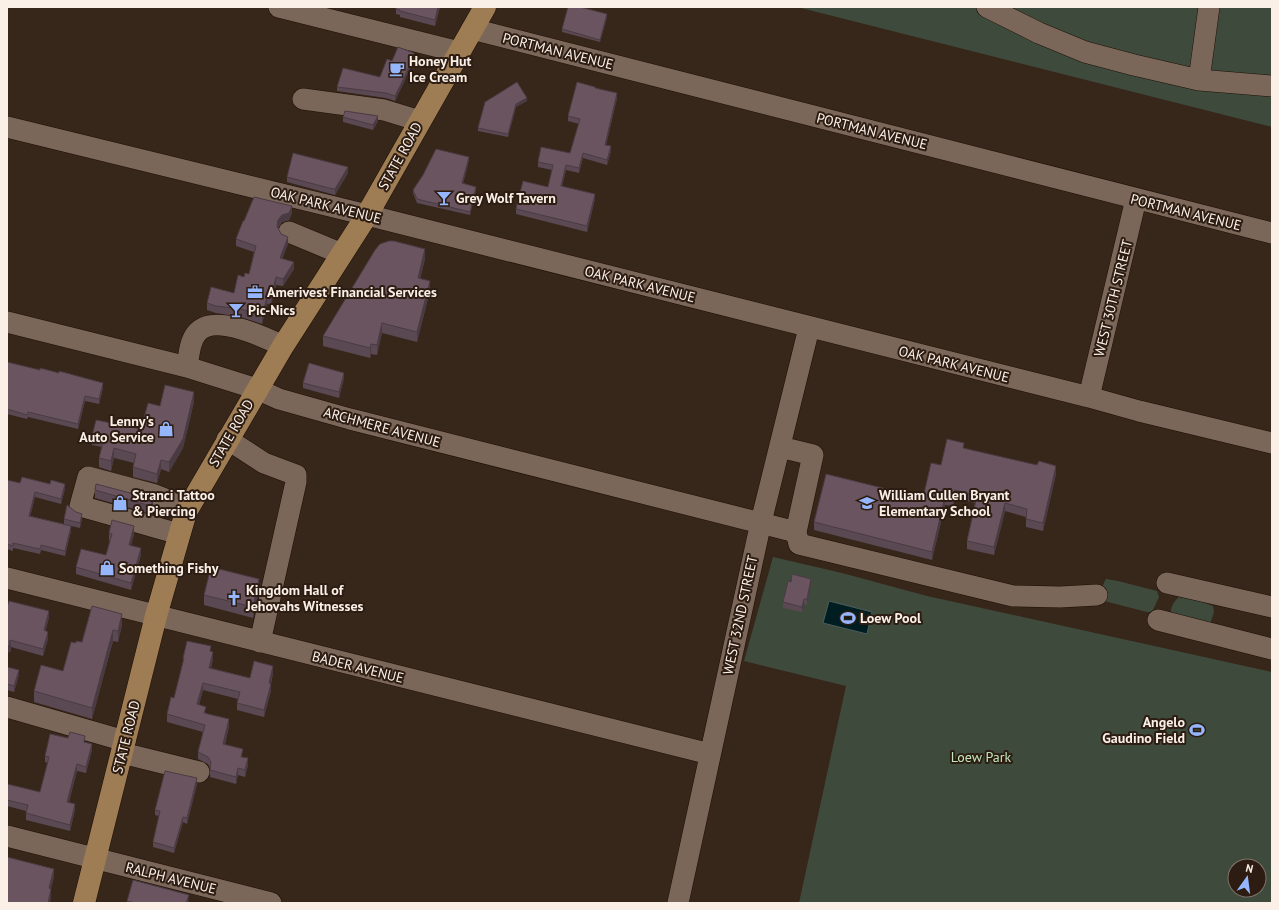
<svg xmlns="http://www.w3.org/2000/svg" width="1279" height="910" viewBox="0 0 1279 910" font-family="'PT Sans',sans-serif">
<style>
.green{fill:#3e4b3c;fill-rule:evenodd}
.water{fill:#001e22;stroke:#4b5d5d}
.lines{fill:none;stroke-linecap:round;stroke-linejoin:round}
.minor-casing{stroke:#1e0f05;stroke-width:22}
.major-casing{stroke:#1e0f05;stroke-width:23}
.minor{stroke:#7b675a;stroke-width:21}
.major{stroke:#9f7d54;stroke-width:22}
.wall{fill:#5a4852}
.shaded-wall{fill:#4a3b42}
.building{fill:#69545f;stroke:#4a3b42}
.labels{text-anchor:middle;stroke-width:4;stroke-linejoin:round;paint-order:stroke}
.street-label{font-size:14px;fill:#fbf0e8;stroke:#2c1c11}
.poi-label{font-size:14px;font-weight:bold;fill:#fbf0e8;stroke:#2c1c11;text-anchor:start}
.park-label{font-size:14px;fill:#c0e6ba;stroke:#2c1c11}
</style>
<rect width="100%" height="100%" fill="#37261a"/>
<!-- green -->
<path class="green" d="M797,7H1272V127Z
M773,557L842,573L927,596L1272,672V903H799L846,686L744,661ZM1235,866H1259V890H1235Z
M1106,579L1118,581L1157,591L1159,597L1152,612H1147L1104,601C1101,593 1101,587 1106,579Z
M1179,597L1199,601L1213,606L1214,612L1209,627L1171,614C1170,608 1174,601 1179,597Z"/>
<!-- water -->
<path class="water" d="M829,601L872,612L867,634L823,623Z"/>
<g class="lines">
<!-- minor casing -->
<g class="minor-casing">
<path id="minor" d="M279,7L459,52
M987,7L1039,33L1085,52L1134,65L1199,80L1272,86
M472,29L1272,233
M1199,80L1209,7
M303,99L384,110L420,121
M7,127L367,215L1089,397L1139,411L1272,443
M289,232L342,254
M7,322L187,367L257,389L279,399L350,419L796,532L813,455L780,447
M187,367C189,357 189,343 196,334C212,312 264,337 283,346
M1089,397L1136,199
M227,439L264,463L296,475V482L260,642
M796,532L799,544L1013,596L1060,597L1097,595
M179,534L80,506L88,477L155,495L188,508
M7,578L710,754
M1167,583L1272,607
M1158,620L1272,649
M7,707L125,741
M122,753L199,772
M7,836L271,903
M678,903L761,522L809,328"/>
</g>
<!-- major casing -->
<g class="major-casing">
<path id="major" d="M84,903L156,616L186,512L283,346L367,215L485,7"/>
</g>
<!-- minor -->
<use href="#minor" class="minor"/>
<!-- major -->
<use href="#major" class="major"/>
</g>
<!-- wall -->
<path class="wall" d="M440,7L435,26L400,17V15L396,14V9Z
M607,17L600,42L562,32V29Z
M414,58L405,80L395,101L386,98L337,91V87L380,77L392,61Z
M595,88L617,98L606,145L611,151L607,165L583,158L579,173L566,170L562,186L595,199L587,232L516,214V209L548,187L552,170L538,167V162L570,153L579,124L568,121V116Z
M527,101L516,107L508,137L478,131V128L485,102Z
M343,117L378,121L373,130L343,122Z
M469,160L463,184L476,190L470,215L417,203L413,193V190Z
M348,173L335,195L287,182V177Z
M292,213L289,220L282,222L278,228L281,234L288,244L282,259L294,269L283,286L276,285L271,305L267,304L262,324L241,317L216,313L207,310V303L234,293L244,277L249,274L254,252L236,246V239L244,221Z
M425,259L420,279L430,291L417,342L382,333L377,355L371,354L370,358L323,346V336Z
M7,362L103,388L99,404L85,401L78,429L28,417L27,419L7,414Z
M344,378L339,398L303,388V383Z
M194,402L183,448L169,472L161,469L157,483L133,477V467L134,463L114,458L111,471L99,467V458L102,447L92,445V436L141,429L160,406Z
M964,448L1056,474L1043,531L1026,527V517L1005,511L994,555L967,549V541L975,503L955,498L953,506L945,505L932,560L814,530V522L923,498L941,465Z
M7,480L20,483L65,489L61,504L35,497L30,516L64,524V519H82L80,528L71,526V531L65,556L41,550L40,554L13,548V551L7,549Z
M95,490L153,499V507L151,514L95,498Z
M109,533L134,534L131,545L141,555L131,590L76,574V567L106,555L110,541H109Z
M811,584L807,605L804,604L802,612L783,608V602Z
M259,590L253,618L204,605V595Z
M7,607L49,618L45,631L48,639L43,656L11,647V651L7,653Z
M122,625L118,642L113,641L92,719L34,702V691L63,671L76,643L82,642Z
M211,651L213,659L211,668L250,678L273,673L271,684V691L264,717L237,710V703L238,699L203,690L199,705L206,713L229,726L225,745L243,757L248,765L245,777L238,775L236,784L210,777V768L208,764L198,759V752L203,732L167,722V714L174,698L183,662V658Z
M7,667L19,675L14,692L7,690Z
M85,743L92,750L86,773L77,771L69,802L75,810L70,831L26,820V811L7,806V784L40,792L48,763L45,762V756Z
M197,784L187,824L183,822L174,853L153,847V842L159,816L155,815V810Z
M127,901H189L188,903H127Z"/>
<!-- shaded-wall -->
<path class="shaded-wall" d="M438,7H440L435,26V20Z
M607,14V17L600,42V40Z
M414,53V58L405,80L395,101V96Z
M617,93V98L605,150V145Z
M527,98V101L516,107L508,137V134L516,104Z
M378,116V121L373,130V125Z
M611,146V151L607,165V160Z
M583,153V158L579,173V168Z
M469,157V160L462,187V183Z
M566,165V170L561,191V186Z
M348,167V173L335,195V189Z
M476,187V190L470,215V212Z
M595,194V199L587,232V226Z
M292,206V213L289,220L282,222L278,227L277,233V226L278,220Z
M288,237V244L280,265V258Z
M425,249V259L418,288V278Z
M294,262V269L283,286V279Z
M276,277V285L271,305V298Z
M430,281V291L417,342V332Z
M267,297V304L262,324V316Z
M382,323V333L377,355V345Z
M371,344V354L370,358V348Z
M344,373V378L339,398V392Z
M103,383V388L99,404V399Z
M194,392V402L183,448L169,472V462Z
M85,396V401L78,429V424Z
M114,448V458L111,471V461Z
M161,460V469L157,483V474Z
M1056,466V474L1043,531V523Z
M65,484V489L61,504V499Z
M955,490V498L953,506V498Z
M35,492V497L29,521V516Z
M945,497V505L932,560V552Z
M153,499V507L151,514V506Z
M1005,503V511L994,555V547Z
M82,514V519L80,528V523Z
M71,526V531L65,556V551Z
M134,526V534L129,552V545Z
M141,548V555L131,590V583Z
M259,579V590L253,618V607Z
M811,579V584L807,605V599Z
M804,599V604L802,612V607Z
M49,611V618L44,637V630Z
M122,614V625L118,642V631Z
M113,630V641L92,719V708Z
M48,632V639L43,656V649Z
M10,640V644H11V651L7,653V646Z
M213,652V659L209,675V668Z
M273,666V673L269,690V683Z
M19,670V675L14,692V686Z
M203,683V690L197,711V704Z
M271,684V691L264,717V710Z
M229,719V726L223,751V744Z
M92,744V750L86,773V767Z
M248,758V765L245,777V770Z
M77,764V771L67,808V802Z
M238,768V775L236,784V777Z
M197,778V784L187,824V818Z
M75,804V810L70,831V825Z
M183,817V822L174,853V848Z
M54,869V878L49,897V888Z
M51,889V898L50,903H48Z
M189,895L188,903H186Z"/>
<!-- building -->
<path class="building" d="M396,7H438L435,20L400,11V10L396,9Z
M568,7H580L607,14L600,40L562,29Z
M398,47L414,53L405,76L395,96L386,93L337,87L343,68L380,77L387,59L392,61Z
M517,82L527,98L516,104L508,134L478,128L485,102Z
M577,82L595,87V88L617,93L605,145L611,146L607,160L583,153L579,168L566,165L561,186L595,194L587,226L516,209L523,181L548,187L553,165L538,162L541,147L570,153L580,119L568,116Z
M345,111L378,116L373,125L343,117Z
M436,149L469,157L462,183L476,187L470,212L417,199L413,190L423,175Z
M293,153L348,167L335,189L329,188L287,177Z
M254,197L292,206L289,213L282,215L278,220L277,226L281,234L288,237L280,258L294,262L283,279L276,277L271,298L267,297L262,316L241,309L216,306L207,303L211,287L234,293L238,275L244,277L245,273L249,274L256,246L236,239L243,221H244Z
M389,241H394L425,249L418,278L430,281L417,332L382,323L377,345L371,344L370,348L323,336L375,250L380,244Z
M7,362L40,370V368L59,373V371L103,383L99,399L85,396L78,424L28,412L27,415L7,409Z
M309,363L344,373L339,392L303,383Z
M165,385L194,392L183,439L169,462L161,460L157,474L133,467L136,454L114,448L111,461L99,458L104,438L92,436L96,420L141,429L148,403L160,406Z
M947,439L964,443L963,448L1037,465L1039,461L1056,466L1043,523L1026,519L1027,509L1005,503L994,547L967,541L977,496L955,490L953,498L945,497L932,552L814,522L826,474L923,498L931,463L941,465Z
M22,477L50,484L51,480L65,484L61,499L35,492L29,516L71,526L65,551L41,545L40,549L13,543V546L7,544V480L20,483Z
M96,484L153,499L151,506L95,490Z
M67,505L76,512L82,514L80,523L64,519Z
M112,520L134,526L129,545L141,548L131,583L76,567L81,549L106,555L112,534L109,533Z
M211,567L259,579L253,607L204,595Z
M792,574L811,579L807,599H804L802,607L783,602L788,581L791,582Z
M9,601L49,611L44,630L48,632L43,649L10,640L9,643L11,644L7,646V607Z
M92,606L122,614L118,631L113,630L92,708L34,691L41,665L63,671L71,642L76,643V641L82,642Z
M187,641L211,646L210,651L213,652L209,668L250,678L254,661L273,666L269,683L271,684L264,710L237,703L240,692L203,683L197,704L206,707L204,713L229,719L223,744L243,749L241,757L248,758L245,770L238,768L236,777L210,770L211,762L208,757L198,752L205,725L167,714L171,697L174,698L184,658H183Z
M7,667L19,670L14,686L7,684Z
M70,732L85,736L84,742L92,744L86,767L77,764L67,802L75,804L70,825L26,813L28,805L7,800V784L40,792L49,757L45,756L50,734L68,738Z
M165,771L197,778L187,818L183,817L174,848L153,842L160,811L155,810Z
M7,857L54,869L49,888L51,889L48,903H11L7,902Z
M133,880L189,895L186,903H136L127,901Z"/>
<!-- icons -->
<defs>
<g id="cafe-bare" transform="scale(1.2)"><path d="M-5.5-4.5H6V0H3Q3 3.5 0 3.5H-2.5Q-5.5 3.5-5.5 0ZM3-3.2v2h1.7v-2ZM-6 4.5H4V6H-6Z" fill="#95b6fd" stroke="#2c1c11" stroke-width="2.5" paint-order="stroke"/></g>
<g id="bar-bare" transform="scale(1.2)"><path d="M-6-5H6L.8 .8V4.5H3.5V6h-7V4.5H-.8V.8Z" fill="#95b6fd" stroke="#2c1c11" stroke-width="2.5" paint-order="stroke"/></g>
<g id="office-bare" transform="scale(1.2)"><path d="M-6-3h4V-5.5h4V-3h4V5H-6ZM-1-4.5V-3h2v-1.5ZM-6 0V1H6V0Z" fill="#95b6fd" stroke="#2c1c11" stroke-width="2.5" paint-order="stroke"/></g>
<g id="shop-bare" transform="scale(1.2)"><path d="M-5-2.5h2.3a2.7 3.5 0 0 1 5.4 0H5L5.5 6h-11ZM-1.5-2.5h3a1.5 2.3 0 0 0-3 0Z" fill="#95b6fd" stroke="#2c1c11" stroke-width="2.5" paint-order="stroke"/></g>
<g id="school-bare" transform="scale(1.2)"><path d="M0-5L7-2L0 1L-7-2ZM-4 1L0 2.5L4 1V4Q0 6-4 4Z" fill="#95b6fd" stroke="#2c1c11" stroke-width="2.5" paint-order="stroke"/></g>
<g id="church-bare" transform="scale(1.2)"><path d="M-1.2-6h2.4v3.5h3.3v2.4h-3.3V6h-2.4V-.1h-3.3v-2.4h3.3Z" fill="#95b6fd" stroke="#2c1c11" stroke-width="2.5" paint-order="stroke"/></g>
<g id="stadium-bare" transform="scale(1.2)"><path d="M0-5a6.5 5 0 1 0 0 10a6.5 5 0 1 0 0-10ZM-3.5-1.8h7v3.6h-7Z" fill="#95b6fd" stroke="#2c1c11" stroke-width="2.5" paint-order="stroke"/></g>
</defs>
<g fill-rule="evenodd">
<use href="#cafe-bare" x="397" y="69"/>
<use href="#bar-bare" x="444" y="198"/>
<use href="#office-bare" x="255" y="292"/>
<use href="#bar-bare" x="236" y="310"/>
<use href="#shop-bare" x="166" y="429"/>
<use href="#shop-bare" x="120" y="503"/>
<use href="#school-bare" x="867" y="503"/>
<use href="#shop-bare" x="107" y="568"/>
<use href="#church-bare" x="234" y="598"/>
<use href="#stadium-bare" x="848" y="618"/>
<use href="#stadium-bare" x="1197" y="730"/>
</g>
<g class="labels">
<!-- street labels -->
<g class="street-label">
<text transform="translate(558 51) rotate(14)" y="5">PORTMAN AVENUE</text>
<text transform="translate(872 131) rotate(14)" y="5">PORTMAN AVENUE</text>
<text transform="translate(400 156) rotate(-61)" y="5">STATE ROAD</text>
<text transform="translate(326 205) rotate(14)" y="5">OAK PARK AVENUE</text>
<text transform="translate(1186 212) rotate(14)" y="5">PORTMAN AVENUE</text>
<text transform="translate(640 284) rotate(14)" y="5">OAK PARK AVENUE</text>
<text transform="translate(1113 298) rotate(-76)" y="5">WEST 30TH STREET</text>
<text transform="translate(954 364) rotate(14)" y="5">OAK PARK AVENUE</text>
<text transform="translate(382 427) rotate(15)" y="5">ARCHMERE AVENUE</text>
<text transform="translate(231 433) rotate(-60)" y="5">STATE ROAD</text>
<text transform="translate(740 615) rotate(-78)" y="5">WEST 32ND STREET</text>
<text transform="translate(358 667) rotate(14)" y="5">BADER AVENUE</text>
<text transform="translate(126 737) rotate(-76)" y="5">STATE ROAD</text>
<text transform="translate(171 878) rotate(14)" y="5">RALPH AVENUE</text>
</g>
<!-- poi labels -->
<g class="poi-label">
<text x="409" y="66">Honey Hut<tspan x="409" dy="16">Ice Cream</tspan></text>
<text x="456" y="203">Grey Wolf Tavern</text>
<text x="267" y="297">Amerivest Financial Services</text>
<text x="248" y="315">Pic-Nics</text>
<text x="154" y="426" text-anchor="end">Lenny's<tspan x="154" dy="16">Auto Service</tspan></text>
<text x="132" y="500">Stranci Tattoo<tspan x="132" dy="16">&amp; Piercing</tspan></text>
<text x="879" y="500">William Cullen Bryant<tspan x="879" dy="16">Elementary School</tspan></text>
<text x="119" y="573">Something Fishy</text>
<text x="246" y="595">Kingdom Hall of<tspan x="246" dy="16">Jehovahs Witnesses</tspan></text>
<text x="860" y="623">Loew Pool</text>
<text x="1185" y="727" text-anchor="end">Angelo<tspan x="1185" dy="16">Gaudino Field</tspan></text>
</g>
<!-- park labels -->
<g class="park-label">
<text x="981" y="762">Loew Park</text>
</g>
</g>
<!-- border -->
<rect width="1279" height="910" fill="none" stroke="#fbf0e8" stroke-width="16"/>
<!-- north arrow -->
<g transform="translate(1247 878) rotate(14)"><circle r="19" fill="#2c1c11" stroke="#7f7167"/>
<path d="M0-3L7 15L0 10L-7 15Z" fill="#95b6fd"/>
<text y="-6" font-size="11" font-weight="bold" text-anchor="middle" fill="#fbf0e8">N</text>
</g>
</svg>
